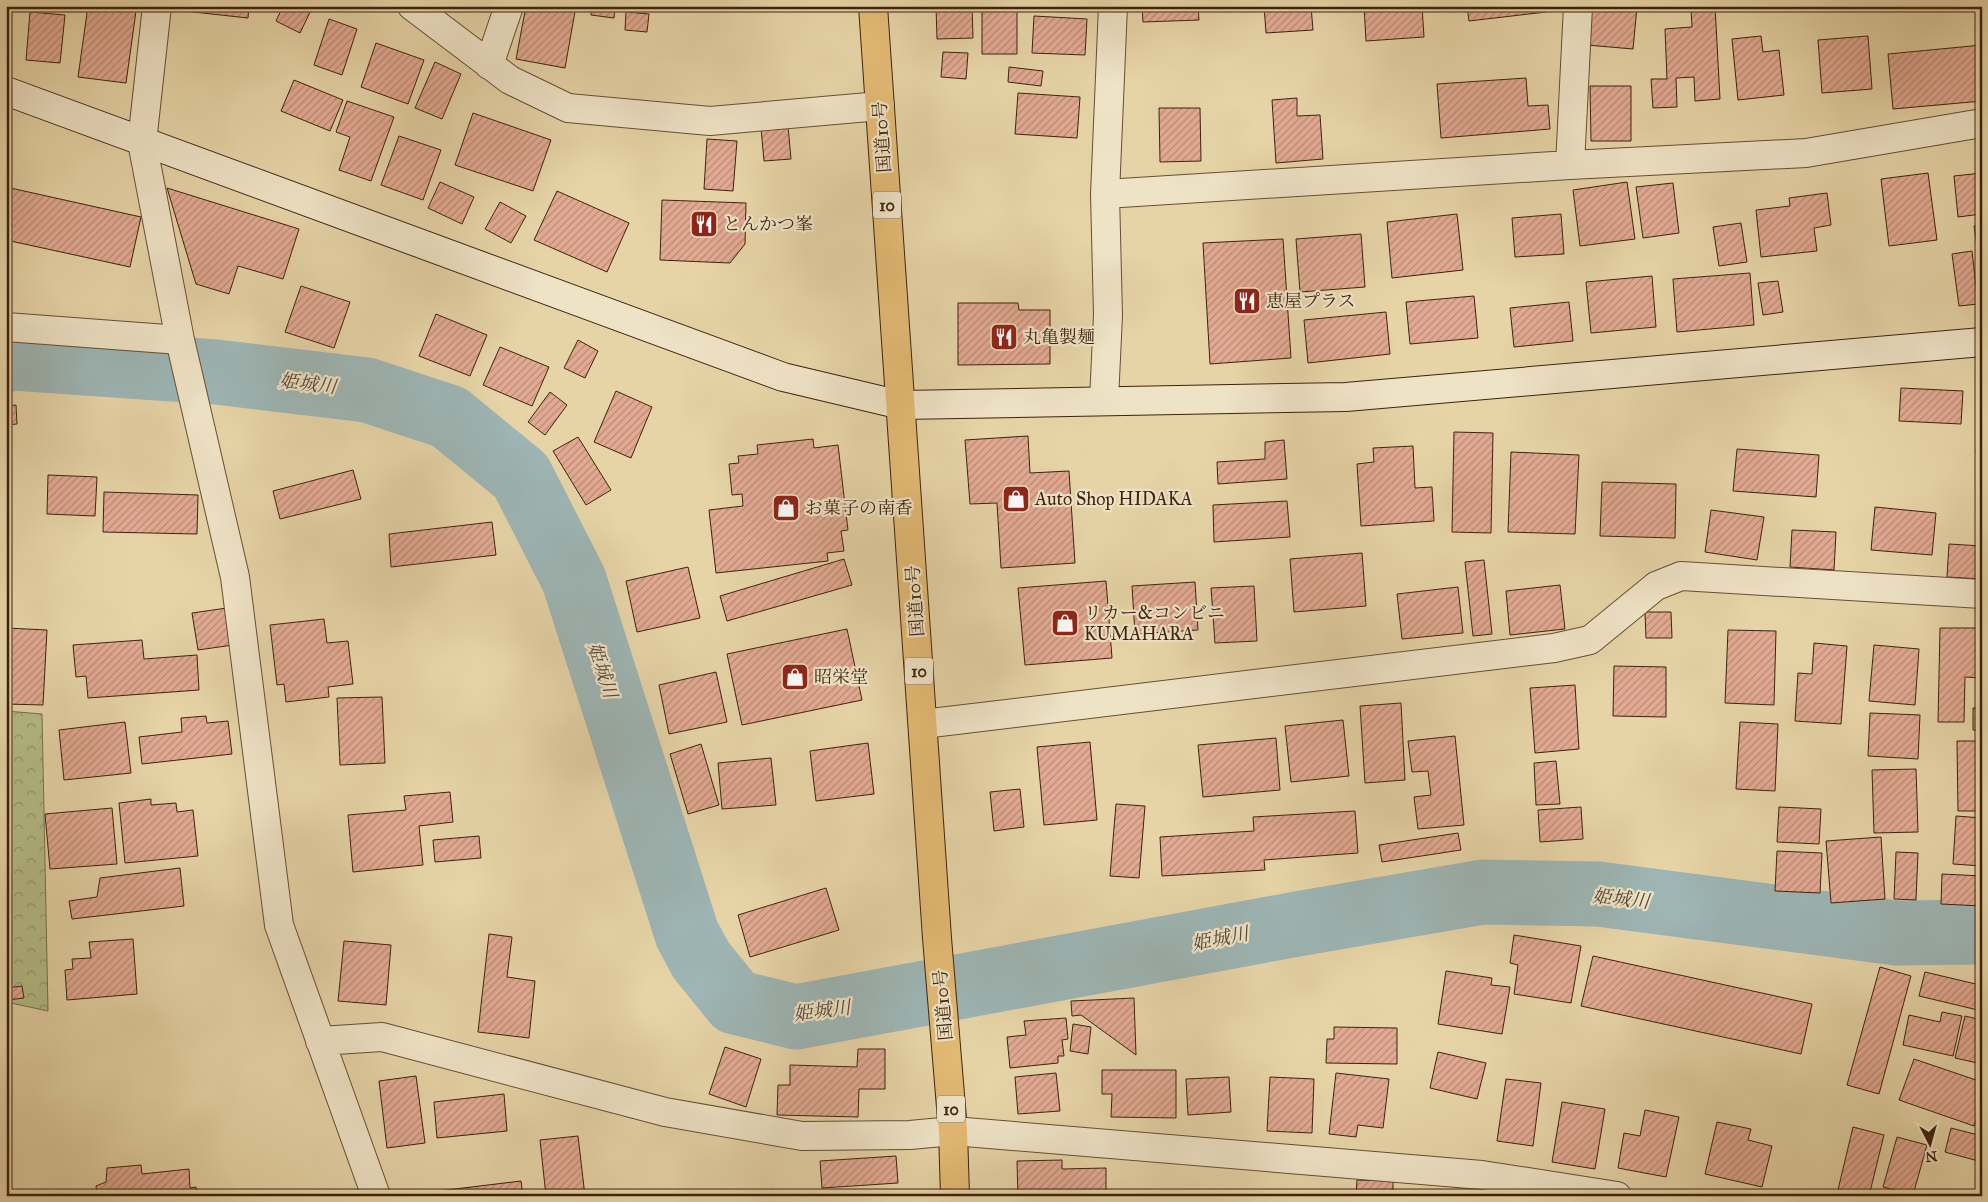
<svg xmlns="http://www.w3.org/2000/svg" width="1988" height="1202" viewBox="0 0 1988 1202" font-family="'IM FELL Great Primer','Noto Serif JP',serif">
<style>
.forest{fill:url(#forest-crowns);stroke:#78704b}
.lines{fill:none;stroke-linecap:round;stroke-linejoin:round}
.river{stroke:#9db5b4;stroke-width:65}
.building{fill:url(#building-hatch);stroke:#3d220e}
.street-casing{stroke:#674e34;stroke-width:30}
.secondary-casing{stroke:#3d220e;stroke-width:30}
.highway-casing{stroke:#3d220e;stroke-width:30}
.street{stroke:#efe3c6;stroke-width:28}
.secondary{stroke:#efe3c6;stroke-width:28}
.highway{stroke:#e3ba74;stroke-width:28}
.labels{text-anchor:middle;stroke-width:4.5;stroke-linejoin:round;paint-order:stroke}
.shield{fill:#efe3c6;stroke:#725c45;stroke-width:1}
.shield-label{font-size:16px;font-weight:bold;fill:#3d220e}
.street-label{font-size:18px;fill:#3d220e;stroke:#efe3c6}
.poi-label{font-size:18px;fill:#3d220e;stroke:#efe3c6;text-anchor:start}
.water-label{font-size:19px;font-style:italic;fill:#554738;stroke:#efe3c6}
</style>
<defs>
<pattern id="forest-crowns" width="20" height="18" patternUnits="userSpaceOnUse" patternTransform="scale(1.25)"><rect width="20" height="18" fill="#b4bd88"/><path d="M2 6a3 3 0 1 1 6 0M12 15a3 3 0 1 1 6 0" fill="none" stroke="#94996e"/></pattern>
<pattern id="building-hatch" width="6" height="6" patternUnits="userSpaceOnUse" patternTransform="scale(1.25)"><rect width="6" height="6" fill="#e3aa93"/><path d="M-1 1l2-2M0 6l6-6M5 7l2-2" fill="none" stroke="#b98a76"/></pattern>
</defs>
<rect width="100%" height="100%" fill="#e6d4a7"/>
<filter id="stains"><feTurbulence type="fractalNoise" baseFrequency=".004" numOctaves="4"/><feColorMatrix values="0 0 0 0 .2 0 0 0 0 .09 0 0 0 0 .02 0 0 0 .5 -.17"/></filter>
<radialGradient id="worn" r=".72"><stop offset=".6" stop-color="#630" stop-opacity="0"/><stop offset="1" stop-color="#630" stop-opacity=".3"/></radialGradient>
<!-- forest -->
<path class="forest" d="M6,711L42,714L48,1011L6,1002Z"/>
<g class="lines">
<!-- river -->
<path class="river" d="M6,360L14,358L216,372L367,390L449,417L521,476L574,580L687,934L701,960L735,1002L796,1017L1297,924L1483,892L1598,894L1896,933L1982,932"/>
</g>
<!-- building -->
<path class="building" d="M88,6L136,11L126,83L78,77Z
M176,6H249L248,18L175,10Z
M283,6H313L300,33L276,21Z
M526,6L542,9V6H576L565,68L516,59Z
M592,6H615L614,18L591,15Z
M936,6H972L973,38L937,39Z
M982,6H1017V54H982Z
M1142,6H1198L1199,20L1143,22Z
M1264,6H1311L1313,30L1266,33Z
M1364,6H1422L1424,37L1366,41Z
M1467,6H1546V12L1469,21Z
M1590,6L1637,7L1633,49L1587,45Z
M1715,6L1720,99L1695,101L1694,77L1676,78L1677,107L1653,108L1651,79H1667L1665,29L1692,27L1691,8Z
M1892,6H1936L1892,11Z
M30,12L65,15L60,63L26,60Z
M626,12L649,14L647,32L625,30Z
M1034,16L1087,19L1085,55L1032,53Z
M329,19L357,29L342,75L314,65Z
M1761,36L1763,52L1779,50L1784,95L1738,100L1732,39Z
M1868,36L1872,89L1822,93L1818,40Z
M376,43L424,60L408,104L361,87Z
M1982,45V101L1893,109L1888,54Z
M943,52L968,53L966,79L941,77Z
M435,62L461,74L442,119L415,108Z
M1009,67L1043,71L1041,86L1008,82Z
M1526,78L1528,106L1548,105L1550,129L1441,138L1437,84Z
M294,80L343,100L330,131L281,111Z
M1590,86H1631V141H1591Z
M1018,93L1080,97L1077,138L1015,134Z
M1297,98V116L1320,115L1323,159L1276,163L1272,100Z
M347,101L394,117L371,181L339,170L350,137L336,132Z
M1159,108H1200L1201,161L1160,162Z
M473,113L551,140L533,191L455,165Z
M788,126L791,159L764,161L761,128Z
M399,136L441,150L423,200L381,185Z
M707,139L737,141L733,191L704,189Z
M1928,173L1937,240L1889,246L1881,179Z
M1982,173V214L1958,217L1954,176Z
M440,182L474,197L462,224L428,208Z
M1627,182L1635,239L1580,246L1573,190Z
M1673,183L1679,233L1643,238L1636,187Z
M6,187L141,217L130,267L6,240Z
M167,188L299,229L283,279L238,266L229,294L196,284Z
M557,191L629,223L607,272L534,240Z
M1827,193L1831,225L1814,228L1817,251L1761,257L1756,210L1790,206L1789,198Z
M662,200L746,203L745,244L730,263L660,260Z
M500,202L526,216L511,243L485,229Z
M1457,214L1463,270L1392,278L1387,222Z
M1561,214L1564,254L1515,257L1512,218Z
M1741,223L1747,262L1719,266L1713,227Z
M1982,225V247H1977L1974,226Z
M1361,234L1365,287L1300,292L1296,239Z
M1283,239L1291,358L1210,364L1203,243Z
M1972,251L1978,304L1959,306L1952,254Z
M1750,273L1754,325L1677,332L1673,279Z
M1652,276L1656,327L1591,333L1586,282Z
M1778,281L1783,312L1763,315L1758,283Z
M301,286L350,302L334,348L285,332Z
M1474,296L1478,338L1410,344L1406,302Z
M1569,302L1573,341L1514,347L1510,308Z
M958,303H1018L1019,310H1050V364L958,365Z
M1386,312L1390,354L1308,363L1304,320Z
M436,314L487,335L470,376L419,356Z
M578,340L598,351L585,378L564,368Z
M500,347L549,367L532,406L483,385Z
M1901,388L1963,391L1961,424L1899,421Z
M616,391L652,407L631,458L594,442Z
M550,392L567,405L545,435L528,422Z
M16,405L17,424L6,425V406Z
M1454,432L1493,433L1491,533L1452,532Z
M1028,436L1030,473L1069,471L1075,563L1001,568L997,503L970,504L965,440Z
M578,437L611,490L586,505L553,451Z
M813,439L814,448L838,445L848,530L841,531L844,551L827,553L828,561L716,573L709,510L743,506L742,494L732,495L729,464L739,463L738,456L758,454L757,445Z
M1284,440L1287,479L1218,484L1217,462L1265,459V442Z
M1413,446L1415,488L1432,487L1434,521L1361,526L1357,464L1374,462L1373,448Z
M1982,448V475H1978L1976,449Z
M1737,449L1819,455L1816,497L1733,491Z
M1511,452L1579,455L1575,534L1508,532Z
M353,470L361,499L280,519L273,491Z
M48,475L97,477L95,516L47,514Z
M1602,482L1676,484L1675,538L1600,536Z
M104,492L198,495L197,534L103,532Z
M1287,501L1290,537L1214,542L1213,505Z
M1875,507L1936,513L1932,555L1871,550Z
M1711,510L1764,517L1757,560L1705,552Z
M492,522L496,555L391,567L389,534Z
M1792,530L1836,532L1834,570L1790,567Z
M1949,544L1982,546V579L1947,577Z
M1362,553L1366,606L1294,612L1290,559Z
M844,559L852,585L727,621L720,596Z
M1484,560L1492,634L1473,636L1465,562Z
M688,567L700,618L637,632L626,581Z
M1106,581L1112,658L1025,665L1018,588Z
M1195,582L1198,630L1135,634L1132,586Z
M1560,585L1565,629L1510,635L1506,591Z
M1254,586L1257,641L1215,643L1211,588Z
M1458,587L1463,633L1402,639L1397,594Z
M227,608L233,645L198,650L192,613Z
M1645,612H1671L1672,638H1646Z
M324,619L327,643L348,641L353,684L328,687L329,697L286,702L284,684L277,685L270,625Z
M6,628L47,630L43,705L6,704Z
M1940,628H1982V678L1965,677L1964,722H1938Z
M847,629L862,700L742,725L727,654Z
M1728,630L1776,631L1774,705L1725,703Z
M142,640L144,659L197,655L199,690L88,698L86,676L76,677L73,645Z
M1814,643L1847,646L1841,724L1795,721L1798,673L1812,674Z
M1874,645L1919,649L1915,705L1869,701Z
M1614,666L1666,667V717L1613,716Z
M716,672L727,722L669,734L659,685Z
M1575,685L1579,749L1535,753L1530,688Z
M382,697L385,763L340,765L337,698Z
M1401,703L1405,780L1365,783L1360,706Z
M1973,708H1982V731L1973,730Z
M1870,713L1920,715L1918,759L1868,756Z
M206,716L207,723L228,721L232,754L142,764L139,737L182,732L181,718Z
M1343,720L1349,776L1291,782L1285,726Z
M125,722L131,773L64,780L59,730Z
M1740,722L1778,724L1775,791L1736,789Z
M1455,736L1464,825L1418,829L1414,797L1431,795L1428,771L1412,772L1408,741Z
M1276,738L1280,790L1203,797L1198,745Z
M1957,741H1982V811H1958Z
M1090,742L1097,820L1044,825L1037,747Z
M868,743L874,794L816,801L810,751Z
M701,744L719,805L688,814L670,754Z
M771,758L776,805L722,809L718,763Z
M1556,761L1560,804L1536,805L1534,763Z
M1916,769L1918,832L1874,833L1872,770Z
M1020,789L1024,827L994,831L990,792Z
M450,792L453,822L419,826L423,865L353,872L348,815L406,810L404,796Z
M151,799V805L176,803L177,812L193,810L198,856L125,863L119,803Z
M1116,804L1145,806L1139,878L1110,876Z
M1581,807L1583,839L1540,842L1538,810Z
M1779,807L1821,809L1819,844L1777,842Z
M112,808L117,864L50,869L45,814Z
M1355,811L1358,853L1264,860L1265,870L1162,876L1160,837L1254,831L1253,817Z
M1956,816L1982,818V866L1953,864Z
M1458,833L1461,850L1382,862L1379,845Z
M479,836L481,858L435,862L433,840Z
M1881,837L1885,899L1831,903L1826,841Z
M1777,851L1822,853L1820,893L1775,891Z
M1896,852L1918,853L1916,900L1894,899Z
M180,868L184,906L72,919L69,901L97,897L100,878Z
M1942,874L1982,876V906L1941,904Z
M826,888L839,930L750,957L738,915Z
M489,934L512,937L507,977L535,981L529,1038L478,1032Z
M1514,935L1581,946L1571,1003L1514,994L1518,965L1510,963Z
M133,939L137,994L67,1000L65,970L73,969L72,959L91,958L89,942Z
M344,941L391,945L386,1005L338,1001Z
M1593,956L1812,1004L1801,1054L1581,1006Z
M1880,967L1911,976L1879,1094L1847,1085Z
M1446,971L1492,978L1491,985L1510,987L1502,1034L1438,1024Z
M1925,972L1980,985L1982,977V1011L1919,996Z
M22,986L24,998L7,1000L6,988Z
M1134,998L1136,1055L1081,1015L1072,1016L1071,1001Z
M1942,1012L1962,1016L1953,1056L1903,1045L1909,1015L1940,1022Z
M1965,1016L1982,1020V1064L1955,1058Z
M1066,1018L1068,1039L1062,1040L1064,1056H1058V1063L1010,1068L1007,1037L1026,1035L1024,1021Z
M1073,1024L1091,1027L1088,1054L1070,1051Z
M1334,1027L1397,1028V1064L1326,1063L1327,1039H1334Z
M725,1047L761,1059L746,1107L709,1094Z
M858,1049H885V1089H859L858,1117L777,1115L778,1085H790V1065L857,1067Z
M1438,1052L1486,1063L1477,1099L1430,1088Z
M1914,1059L1982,1082V1103L1974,1126L1899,1100Z
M1102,1070H1176V1118L1111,1117L1112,1094H1102Z
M1056,1073L1060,1111L1018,1114L1015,1077Z
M1336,1073L1389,1079L1383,1128L1358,1125L1356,1137L1329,1134Z
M416,1076L425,1143L387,1148L379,1081Z
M1229,1077L1231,1112L1188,1115L1186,1079Z
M1270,1077L1314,1079L1312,1133L1267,1131Z
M1506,1079L1541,1083L1533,1146L1497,1141Z
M504,1094L507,1131L437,1138L434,1102Z
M1562,1102L1605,1109L1595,1169L1552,1162Z
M1645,1110L1679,1117L1666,1177L1618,1168L1624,1133L1640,1136Z
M1717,1122L1751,1129L1748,1140L1772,1146L1762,1187L1705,1174Z
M1853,1127L1884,1135L1869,1196L1837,1194Z
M1951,1128L1982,1136V1162L1945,1152Z
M578,1136L585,1196H546L540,1140Z
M1897,1137L1927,1145L1913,1195L1883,1187Z
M896,1156L898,1183L822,1188L820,1161Z
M1062,1160V1169L1106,1168V1196H1018L1017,1161Z
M141,1165L142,1174L189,1169L190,1188L196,1187L197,1196H97L96,1186L106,1182L107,1168Z
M1357,1180L1393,1181V1196H1356Z
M521,1181L523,1196H422V1193Z
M774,1190L775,1196H714Z"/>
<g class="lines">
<!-- street casing -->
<g class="street-casing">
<path id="street" d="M157,6L142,142L180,340L235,577L279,925L376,1196
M412,6L510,80L568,108L710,121L880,106
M489,65L509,6
M1570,165L1578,6
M1105,194L1570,165L1806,153L1982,123
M6,327L180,340
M1104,400L1108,315L1105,194L1113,6
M923,724L1554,648L1590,640L1656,586L1681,576L1982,594
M320,1041L382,1037L665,1112L802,1136L910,1135L953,1131L1482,1175L1617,1196"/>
</g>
<!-- secondary casing -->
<g class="secondary-casing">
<path id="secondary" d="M6,91L783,377L901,405L1346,397L1982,342"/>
</g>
<!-- highway casing -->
<g class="highway-casing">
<path id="highway" d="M873,6L937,938L953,1131L955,1196"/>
</g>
<!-- street -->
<use href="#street" class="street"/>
<!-- secondary -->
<use href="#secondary" class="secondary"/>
<!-- highway -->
<use href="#highway" class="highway"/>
</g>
<!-- icons -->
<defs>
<g id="restaurant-square" transform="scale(1.4375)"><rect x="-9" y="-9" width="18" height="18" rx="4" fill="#8f2418" stroke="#efe3c6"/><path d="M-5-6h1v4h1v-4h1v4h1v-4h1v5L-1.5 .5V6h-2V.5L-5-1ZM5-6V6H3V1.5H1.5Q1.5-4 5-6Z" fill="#fff"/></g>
<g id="shop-square" transform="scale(1.4375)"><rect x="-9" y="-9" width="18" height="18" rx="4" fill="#8f2418" stroke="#efe3c6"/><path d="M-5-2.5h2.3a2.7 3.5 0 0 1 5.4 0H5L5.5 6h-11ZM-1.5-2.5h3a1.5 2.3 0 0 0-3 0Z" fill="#fff"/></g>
</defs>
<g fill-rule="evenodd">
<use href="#restaurant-square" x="704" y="224"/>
<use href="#restaurant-square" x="1247" y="301"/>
<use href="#restaurant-square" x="1004" y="337"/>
<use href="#shop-square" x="1016" y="499"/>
<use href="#shop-square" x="786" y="508"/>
<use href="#shop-square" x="1065" y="623"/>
<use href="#shop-square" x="795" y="677"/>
</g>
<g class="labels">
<!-- shield labels -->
<g class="shield">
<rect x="873" y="191.5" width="28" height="27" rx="4"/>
<rect x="905" y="657.5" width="28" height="27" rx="4"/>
<rect x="937" y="1095.5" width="28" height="27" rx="4"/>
</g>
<g class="shield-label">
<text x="887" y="211">10</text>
<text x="919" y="677">10</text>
<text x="951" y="1115">10</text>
</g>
<!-- street labels -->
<g class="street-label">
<text transform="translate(882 137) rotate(-94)" y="6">国道10号</text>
<text transform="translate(915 601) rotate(-94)" y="6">国道10号</text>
<text transform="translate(943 1005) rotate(-95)" y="6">国道10号</text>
</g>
<!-- poi labels -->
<g class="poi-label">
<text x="723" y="230">とんかつ峯</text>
<text x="1266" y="307">恵屋プラス</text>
<text x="1023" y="343">丸亀製麺</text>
<text x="1035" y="505">Auto Shop HIDAKA</text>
<text x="805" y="514">お菓子の南香</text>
<text x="1084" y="619">リカー&amp;コンビニ<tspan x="1084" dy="21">KUMAHARA</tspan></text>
<text x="814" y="683">昭栄堂</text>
</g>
<!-- water labels -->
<g class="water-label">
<text transform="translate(308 383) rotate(7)" y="7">姫城川</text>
<text transform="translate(603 670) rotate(72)" y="7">姫城川</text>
<text transform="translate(1621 898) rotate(6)" y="7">姫城川</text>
<text transform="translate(1220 938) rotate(-11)" y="7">姫城川</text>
<text transform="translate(822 1010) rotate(-7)" y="7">姫城川</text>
</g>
</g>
<!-- margin -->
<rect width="1988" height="1202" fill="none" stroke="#e6d4a7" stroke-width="25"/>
<rect x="8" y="8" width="1973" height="1187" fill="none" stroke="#3d220e" stroke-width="2.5"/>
<rect x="12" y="12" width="1963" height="1177" fill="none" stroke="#3d220e"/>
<!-- north arrow -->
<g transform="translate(1930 1144) rotate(174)" stroke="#efe3c6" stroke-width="4" paint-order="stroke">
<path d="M0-4L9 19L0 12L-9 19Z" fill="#3d220e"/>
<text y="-8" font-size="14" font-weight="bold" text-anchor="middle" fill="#3d220e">N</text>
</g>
<rect width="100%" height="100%" filter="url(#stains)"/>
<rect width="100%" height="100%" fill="url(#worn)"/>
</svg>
